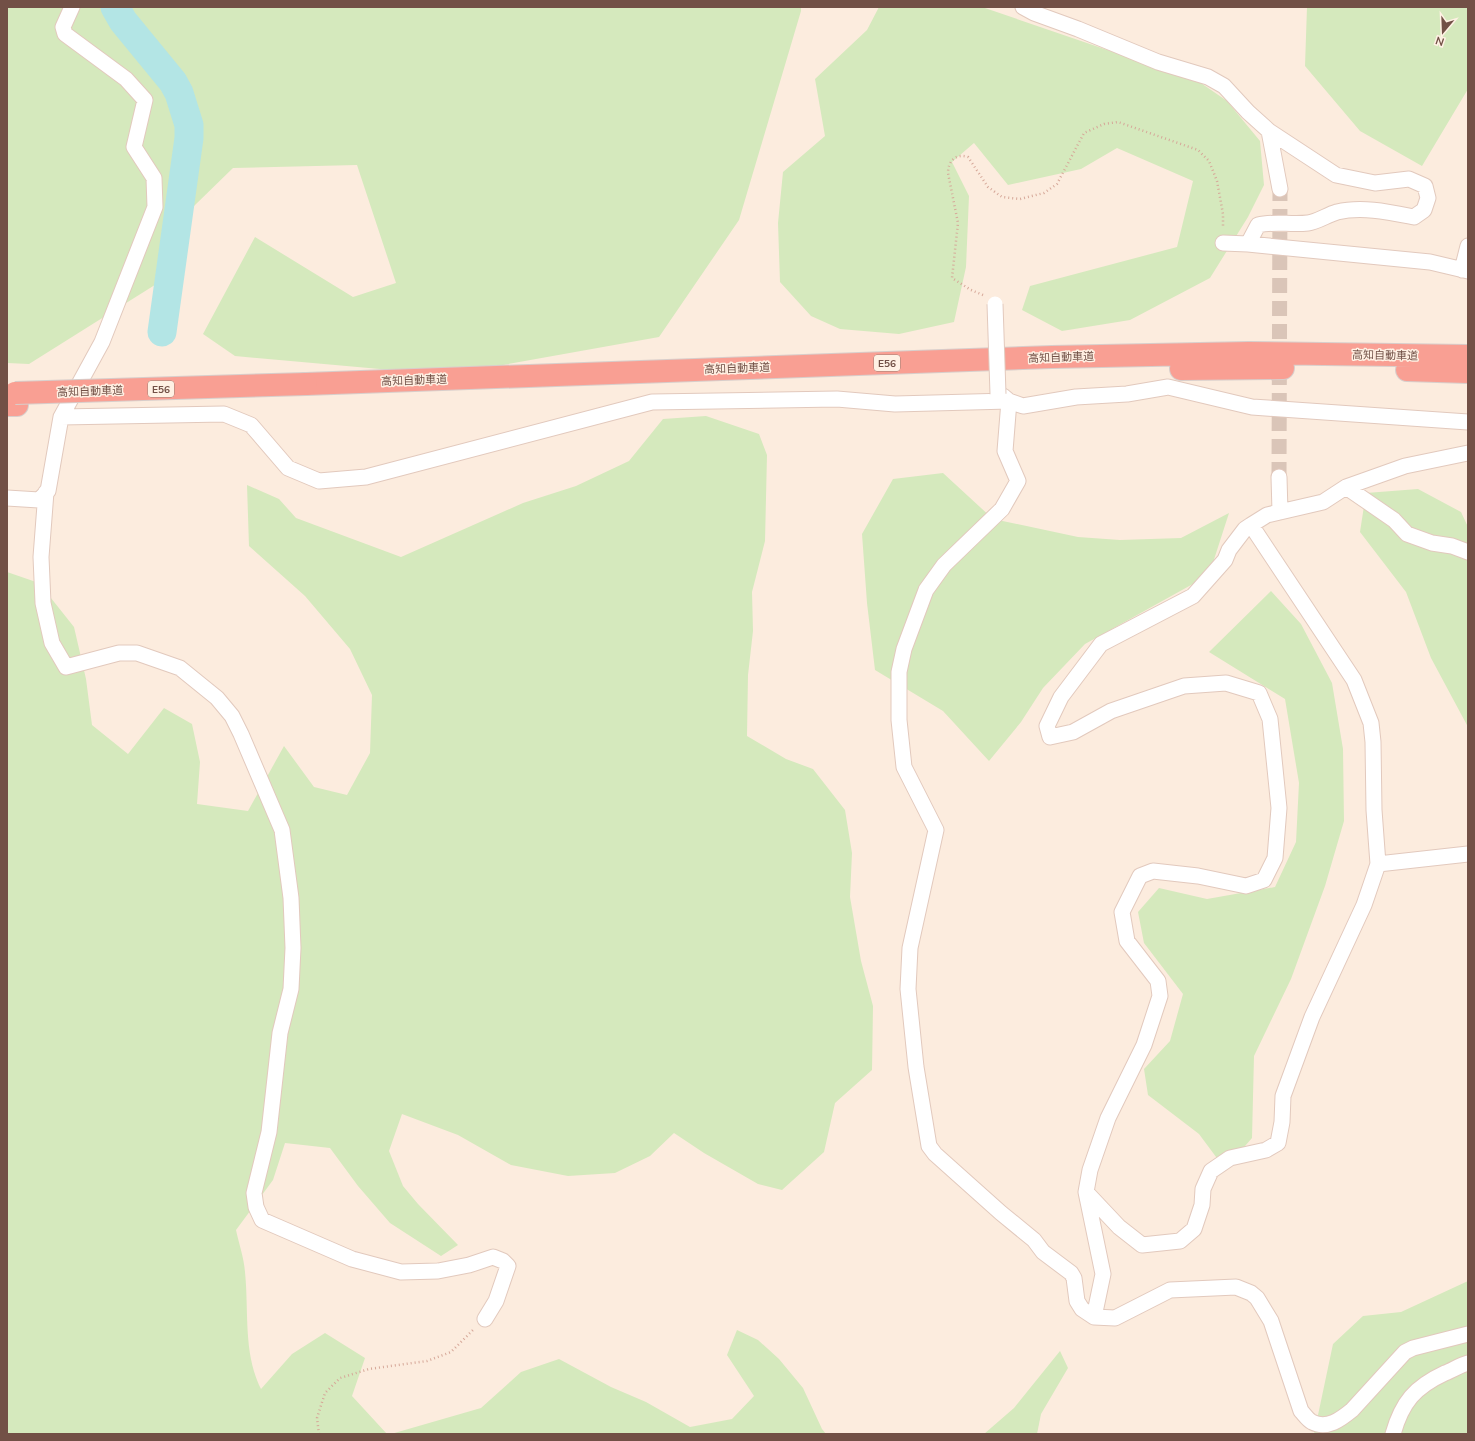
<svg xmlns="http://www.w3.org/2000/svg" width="1475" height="1441" viewBox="0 0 1475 1441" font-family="Mulish,'Noto Sans JP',sans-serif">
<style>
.green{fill:#d5e9bd}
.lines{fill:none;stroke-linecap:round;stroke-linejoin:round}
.river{stroke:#b3e5e5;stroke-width:29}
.street-tunnel{stroke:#dac5b8;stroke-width:15;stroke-dasharray:15 8;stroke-linecap:butt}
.street-casing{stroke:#e2c9bd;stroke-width:17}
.highway-casing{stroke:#d8cecb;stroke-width:24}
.path{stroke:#d6a899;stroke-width:2.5;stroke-dasharray:1 3;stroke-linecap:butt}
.street{stroke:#fff;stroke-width:15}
.highway{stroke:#f99f93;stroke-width:22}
.street-bridge-casing{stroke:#e2c9bd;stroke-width:17;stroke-linecap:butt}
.highway-bridge-casing{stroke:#d8cecb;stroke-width:24;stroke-linecap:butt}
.street-bridge{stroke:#fff;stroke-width:15}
.highway-bridge{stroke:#f99f93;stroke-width:22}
.labels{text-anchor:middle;stroke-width:3;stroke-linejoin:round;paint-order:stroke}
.shield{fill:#fff1e4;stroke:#9c8075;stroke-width:1}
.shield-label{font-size:10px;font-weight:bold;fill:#725046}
.street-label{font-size:11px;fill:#725046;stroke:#fff1e4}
</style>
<rect width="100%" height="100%" fill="#fcecde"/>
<!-- green -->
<path class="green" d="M7,7H801V11L739,220L659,337L447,375L235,356L203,334L255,237L353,297L396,283L357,165L233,168L194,206L158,283L29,364L7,363Z
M879,7H982L1198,81L1227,101L1260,141L1264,185L1248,217L1210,278L1130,320L1062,331L1022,310L1030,286L1177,247L1193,181L1117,148L1081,169L1008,185L974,143L952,162L969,196L966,267L954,322L899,334L840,329L811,316L780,282L778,223L783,172L825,136L815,79L867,30Z
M1307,7H1468V89L1422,166L1360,131L1305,66Z
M706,416L759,434L767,455L765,541L752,592L753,631L748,675L747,736L786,759L813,769L845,810L852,853L850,897L861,961L873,1006L872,1070L835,1103L824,1152L782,1190L758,1184L704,1153L674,1133L650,1156L615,1173L568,1176L511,1165L458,1135L402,1114L389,1151L403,1186L418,1204L458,1245L441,1256L390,1223L358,1186L330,1148L285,1143L273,1180L236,1230C239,1244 244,1258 245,1272C249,1312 243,1353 261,1389L292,1354L325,1333L365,1358L352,1396L387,1434H7V572L39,583L74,627L86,679L92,725L128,754L164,708L192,724L200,762L197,804L248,811L284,746L314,787L347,795L370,753L372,695L350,649L305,596L249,546L247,485L279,499L296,518L401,557L523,503L576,486L629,461L663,419Z
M943,473L993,519L1078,537L1120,540L1181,538L1229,513L1209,575L1085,644L1043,688L1021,722L989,761L943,711L875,670L867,603L862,534L893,479Z
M1418,489L1461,512L1468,527V727L1431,658L1406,592L1360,532L1366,493Z
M1271,591L1301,624L1332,683L1343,749L1344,821L1325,886L1291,979L1254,1056L1252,1138L1225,1169L1199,1134L1148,1095L1144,1069L1170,1041L1183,994L1144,943L1138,912L1159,888L1207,899L1275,887L1296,842L1299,783L1285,699L1209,652Z
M1468,1281V1434H1314L1333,1344L1363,1316L1401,1312Z
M737,1330L758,1340L779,1359L803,1388L822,1429L826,1434H391L481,1408L521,1372L559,1359L611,1387L646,1402L690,1427L732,1419L754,1396L727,1355Z
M1060,1351L1068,1368L1041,1414L1037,1434H984L1014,1408Z"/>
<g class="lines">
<!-- river -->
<path class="river" d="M115,7L123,21L173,82L179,93L189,125V138L162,332"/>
<!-- street-tunnel -->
<path class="street-tunnel" d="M1279,477L1280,189"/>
<!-- street casing -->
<g class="street-casing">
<path id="street" d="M1023,7L1034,13L1078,29L1158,62L1208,77L1224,86L1248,112L1269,131L1280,189
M1269,131L1336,175L1375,183L1409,179L1425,186L1428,198L1424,210L1414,217C1389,212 1362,206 1337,212C1327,215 1317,222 1308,223C1291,225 1274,221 1258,225L1248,244L1430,262L1468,271
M1223,243L1248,244
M1462,270L1468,246
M1003,396L1009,401L1023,406L1076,397L1127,394L1168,387L1252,407L1468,422
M1009,401L1005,451L1018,481L1002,509L944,565L926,590L904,649L899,672V720L904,767L936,830L910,948L908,989L916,1067L929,1146L935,1154L1001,1213L1034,1240L1043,1252L1071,1273L1074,1278L1077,1301L1082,1309L1094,1317L1115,1318L1170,1290L1236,1287L1251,1293L1257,1298L1271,1321L1301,1411C1304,1414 1308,1420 1312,1422C1327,1430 1341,1419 1352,1410L1405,1352L1413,1348L1468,1334
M61,417L224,414L251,425L288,468L319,481L366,477L652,402L837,399L895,404L1009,401
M1279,477L1280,512
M1346,487L1394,520L1407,534L1432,543L1452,546L1468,552
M46,492L41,557L43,603L52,643L66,667L119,653H137L180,668L217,698L232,716L241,734L282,830L291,898L293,948L291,989L280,1033L269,1132L254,1193L256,1207L262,1220L352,1259L401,1272L438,1271L469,1265L493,1257L503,1261L508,1266L496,1301L485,1319
M7,498L39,500L48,491L61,417L102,342L155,207L154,178L134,147L145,100L126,79L65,34L63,27L72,7
M1378,864L1468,854
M1086,1192L1119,1227L1142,1245L1180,1241L1194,1229L1202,1205L1203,1189L1211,1171L1230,1158L1266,1150L1278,1143L1282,1122L1283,1096L1312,1017L1364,905L1378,864L1374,810L1373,742L1371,723L1354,680L1251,525
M1094,1317L1103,1274L1086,1192L1090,1170L1108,1118L1144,1045L1160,996L1158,981L1127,941L1122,912L1140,876L1153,871L1198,876L1246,886L1264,880L1275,858L1279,808L1270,719L1259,693L1226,683L1184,686L1111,711L1073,732L1050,737L1047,726L1061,697L1101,644L1193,596L1225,560L1229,550L1245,529L1251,525L1267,515L1323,502L1346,487L1405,466L1468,453
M1393,1434C1402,1402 1415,1387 1445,1373C1453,1370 1460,1365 1468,1363"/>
</g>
<!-- highway casing -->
<g class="highway-casing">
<path id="highway" d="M1181,369L1283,368
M1407,370L1468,372
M306,384L1052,357L1249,353L1468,356
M7,405H17"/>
</g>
<!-- path -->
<path class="path" d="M983,295L971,290L952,278L958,223L948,173C948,161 956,153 968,157L988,187L1002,197L1020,199L1044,193L1057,184L1084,133L1104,124L1118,122L1198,150L1209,161L1217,181L1223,214V228
M319,1434L317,1418L325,1393L340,1378L369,1369L427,1361L451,1352L474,1329"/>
<!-- street -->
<use href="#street" class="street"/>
<!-- highway -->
<use href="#highway" class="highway"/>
<!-- street-bridge casing -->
<g class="street-bridge-casing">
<path id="street-bridge" d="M995,304L998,394"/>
</g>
<!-- highway-bridge casing -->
<g class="highway-bridge-casing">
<path id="highway-bridge" d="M15,393L306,384"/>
</g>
<!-- street-bridge -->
<use href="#street-bridge" class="street-bridge"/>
<!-- highway-bridge -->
<use href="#highway-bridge" class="highway-bridge"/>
</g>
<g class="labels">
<!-- shield labels -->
<g class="shield">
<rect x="874" y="355" width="26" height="16" rx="3"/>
<rect x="148" y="381" width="26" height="16" rx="3"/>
</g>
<g class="shield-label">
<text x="887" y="367">E56</text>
<text x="161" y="393">E56</text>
</g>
<!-- street labels -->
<g class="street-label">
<text transform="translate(1385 355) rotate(1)" y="4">高知自動車道</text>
<text transform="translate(1061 357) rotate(-2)" y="4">高知自動車道</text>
<text transform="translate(737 368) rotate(-2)" y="4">高知自動車道</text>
<text transform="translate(414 380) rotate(-2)" y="4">高知自動車道</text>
<text transform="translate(90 391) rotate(-2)" y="4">高知自動車道</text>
</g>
</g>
<!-- border -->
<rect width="1475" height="1441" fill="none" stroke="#725046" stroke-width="16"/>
<!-- north arrow -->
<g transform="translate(1443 32) rotate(199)" stroke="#fff1e4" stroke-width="3" paint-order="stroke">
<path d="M0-3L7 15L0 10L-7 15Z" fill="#725046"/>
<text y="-6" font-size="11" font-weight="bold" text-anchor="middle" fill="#725046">N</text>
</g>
</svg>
